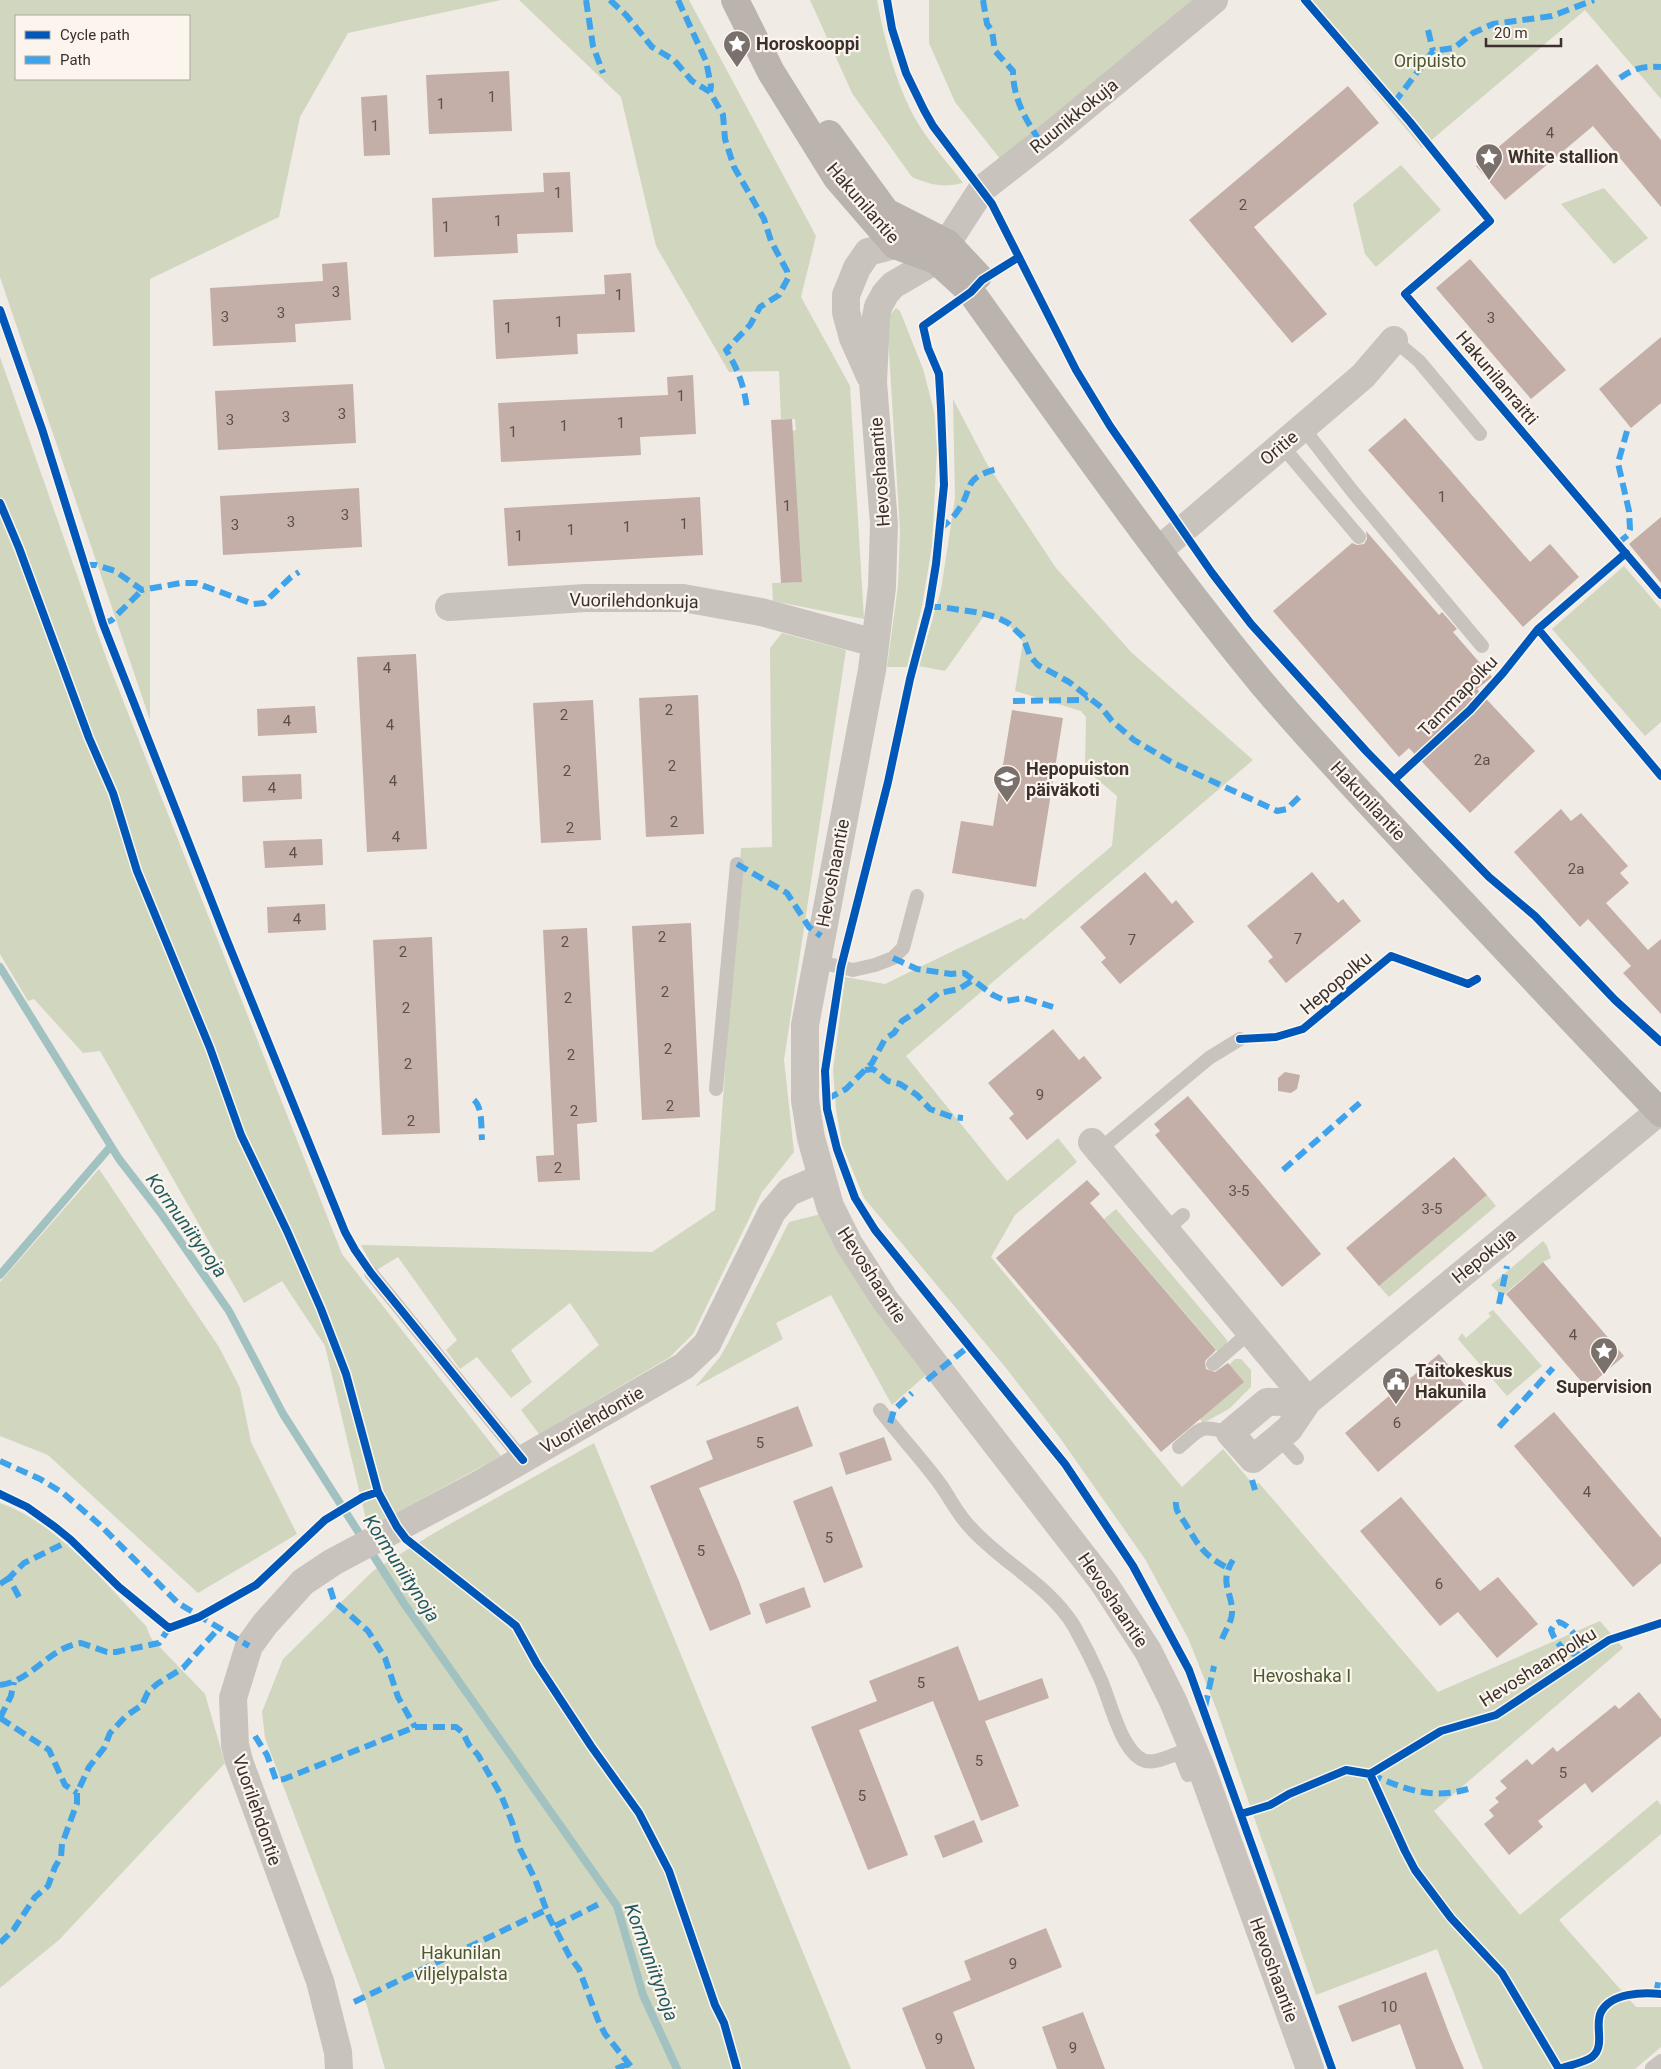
<svg xmlns="http://www.w3.org/2000/svg" width="1661" height="2069" viewBox="0 0 1661 2069" font-family="Roboto,sans-serif">
<style>
.green{fill:#d1d6bf;fill-rule:evenodd}
.lines{fill:none;stroke-linecap:round;stroke-linejoin:round}
.stream{stroke:#a1c2c1;stroke-width:8}
.building{fill:#c3afa7}
.lane{stroke:#c9c3be;stroke-width:14}
.street{stroke:#c9c3be;stroke-width:28}
.secondary{stroke:#bab3ae;stroke-width:28}
.quiet{stroke:#3fa3eb;stroke-width:6;stroke-dasharray:12 6;stroke-linecap:butt}
.cycleway-casing{stroke:#fbf5ee;stroke-width:11}
.cycleway{stroke:#0057b8;stroke-width:8}
.labels{text-anchor:middle;stroke-width:4.5;stroke-linejoin:round;paint-order:stroke}
.number-label{font-size:15px;fill:#5d504a}
.poi-label{font-size:18px;font-weight:bold;fill:#3b302b;stroke:#fbf5ee;text-anchor:start}
.park-label{font-size:18px;fill:#4a5a2e;stroke:#fbf5ee}
.street-label{font-size:18px;fill:#3b302b;stroke:#fbf5ee}
.water-label{font-size:19px;font-style:italic;fill:#1f5a5e;stroke:#fbf5ee}
</style>
<rect width="100%" height="100%" fill="#f0ebe5"/>
<!-- green -->
<path class="green" d="M0,0H501L348,33L300,117L279,217L150,279V720L0,277ZM16,16H189V79H16Z
M519,0H689L816,236L801,297L850,386L864,619L773,601L772,583L801,582L792,431L796,430L795,419H781L779,371L729,372L656,246L621,97Z
M810,0H877C884,38 894,76 911,111C924,137 946,160 963,183C942,188 932,185 912,177L852,93Z
M929,0H1202L1001,160L955,102L929,43Z
M1299,0H1661V99L1585,10L1422,148Z
M1401,165L1441,210L1376,267L1365,254L1353,204Z
M1604,188L1648,238L1614,264L1561,204Z
M896,308L900,311L923,369L934,411L937,449L932,546L922,606L907,667H887L898,586L900,531L888,335L889,316Z
M0,357L107,660L342,1254L501,1456L368,1528L325,1346L282,1281L244,1303L100,1051L83,1053L34,999L28,1001L0,954Z
M953,399L987,464L1056,568L1131,652L1253,760L906,1056L1007,1181L1058,1138L1077,1162L1015,1215L991,1257L1182,1487L1223,1449L1253,1484L1259,1483L1438,1692L1600,1621L1623,1648L1434,1811L1520,1915L1657,1800L1661,1805V1834L1559,1920L1636,2007H1661V2047L1635,2069H1483L1437,1949L1316,1995L1216,1708L1188,1638L1145,1559L1060,1438L1006,1368L864,1198L842,1145L836,1109L833,1070L845,977L885,984L1021,918L1024,920L1112,846L1117,796L1085,769L1086,717L1081,711L1015,691L1023,642L1006,622L984,616L945,671L919,666L941,590L955,498Z
M1624,566L1661,609V722L1645,736L1552,629Z
M782,633L846,650L784,1060L794,1152L762,1192L693,1334L670,1357L539,1434L521,1410L599,1345L570,1303L511,1350L532,1382L511,1398L477,1357L460,1369L446,1350L457,1340L398,1257L375,1271L361,1245L652,1252L715,1210L741,848L772,847L770,648Z
M99,1169L219,1347L240,1388L251,1442L297,1534L198,1593L48,1455L0,1436V1282Z
M1487,1195L1496,1206L1389,1297L1379,1286Z
M1116,1209L1227,1340V1348L1220,1354L1104,1219Z
M821,1214L926,1375L892,1405L831,1295L776,1323L783,1339L695,1387L720,1357L728,1343L789,1222Z
M1543,1241L1547,1246L1551,1258L1543,1262L1502,1296L1491,1285Z
M1493,1310L1542,1366L1507,1396L1458,1339L1462,1333L1466,1338L1491,1316L1488,1313Z
M1235,1359H1241L1251,1370V1387L1229,1409L1203,1423L1200,1419L1229,1365Z
M594,1443L851,2069H385L367,2006L265,1738L262,1712L283,1659L373,1571L434,1533Z
M0,1503C57,1523 105,1583 146,1626L151,1638L205,1694L225,1763L59,1940L0,1988Z"/>
<g class="lines">
<!-- stream -->
<path class="stream" d="M0,967L119,1159L160,1212L229,1311L283,1414L405,1605L617,1906L643,1995L677,2069
M0,1275L111,1146"/>
</g>
<!-- building -->
<path class="building" d="M1597,64L1661,140V207L1593,126L1505,200L1476,166Z
M509,71L512,131L429,134L426,75Z
M1348,86L1379,123L1254,227L1327,314L1292,343L1189,220Z
M387,95L390,155L364,156L361,97Z
M570,172L573,232L517,234L518,253L434,257L432,198L544,192L543,173Z
M1470,259L1566,370L1531,399L1436,288Z
M347,262L351,320L295,324L296,342L213,346L210,288L323,281L322,264Z
M631,273L635,332L577,334L578,354L496,359L493,300L605,294L604,275Z
M1661,337V403L1631,428L1599,389Z
M693,375L696,434L640,437L641,455L501,462L498,403L668,395L667,377Z
M353,384L356,443L218,450L215,391Z
M1405,418L1530,562L1550,544L1579,577L1523,627L1368,450Z
M792,419L802,582L781,583L771,420Z
M359,488L362,547L223,555L220,496Z
M700,497L703,555L508,566L504,508Z
M1661,517V583L1629,544Z
M1366,531L1439,615L1442,612L1457,629L1453,632L1492,677L1477,689L1535,751L1470,813L1409,748L1399,757L1273,611L1352,543L1357,545L1364,544L1367,539Z
M416,654L427,849L367,852L357,657Z
M698,695L704,834L646,837L639,698Z
M593,700L601,840L541,843L533,703Z
M315,706L317,733L258,736L257,709Z
M1012,710L1063,718L1036,887L952,873L961,821L993,826Z
M301,774L302,799L243,802L242,776Z
M1561,809L1571,821L1581,813L1628,866L1620,873L1629,883L1606,903L1648,950L1661,939V1014L1623,973L1631,966L1588,919L1580,927L1514,852Z
M322,839L323,865L265,868L263,841Z
M1145,872L1172,904L1176,900L1194,922L1120,984L1101,962L1106,958L1080,927Z
M1312,872L1338,903L1343,899L1361,921L1286,983L1268,961L1273,957L1247,926Z
M325,904L326,930L268,933L267,907Z
M691,923L700,1117L642,1120L632,926Z
M587,928L597,1122L577,1124L580,1180L538,1182L536,1156L554,1155L543,930Z
M432,937L440,1133L382,1135L373,940Z
M1053,1029L1079,1060L1084,1056L1102,1078L1027,1140L1009,1118L1014,1114L988,1083Z
M1285,1072L1300,1075L1297,1089L1291,1093L1278,1091V1078Z
M1188,1096L1321,1254L1282,1287L1155,1135L1160,1131L1154,1124Z
M1454,1157L1487,1195L1379,1286L1346,1248Z
M1087,1180L1100,1194L1090,1203L1216,1350L1205,1361L1206,1369L1215,1372L1228,1363L1244,1382L1161,1452L996,1258Z
M1543,1262L1624,1356L1587,1388L1506,1294Z
M1439,1354L1472,1393L1378,1472L1345,1433Z
M798,1406L813,1446L699,1488L739,1581L751,1614L710,1631L650,1486L713,1459L706,1441Z
M1554,1412L1661,1538V1563L1633,1587L1514,1446Z
M884,1437L892,1460L846,1475L839,1453Z
M832,1486L863,1567L824,1583L793,1501Z
M1401,1497L1480,1591L1498,1577L1538,1624L1497,1658L1458,1612L1440,1626L1360,1531Z
M804,1587L811,1607L766,1624L759,1604Z
M958,1646L979,1701L1042,1678L1049,1698L985,1721L1019,1806L981,1821L933,1701L859,1730L908,1855L868,1870L811,1727L877,1701L869,1681Z
M1639,1692L1661,1719V1736L1592,1793L1585,1783L1538,1821L1543,1827L1509,1855L1484,1824L1494,1816L1489,1810L1499,1802L1495,1798L1507,1788L1500,1781L1527,1759L1532,1765L1553,1747L1557,1752L1615,1705L1619,1709Z
M974,1820L983,1842L943,1858L934,1836Z
M1046,1928L1062,1967L953,2012L975,2069H926L902,2008L971,1980L964,1961Z
M1426,1972L1450,2036L1464,2069H1416L1400,2024L1352,2042L1338,2006Z
M1083,2012L1105,2069H1057L1042,2027Z"/>
<g class="lines">
<!-- lane -->
<path class="lane" d="M1394,340L1419,361L1480,434
M1303,428L1353,492L1482,646
M1282,446L1359,537
M816,961L853,970L875,965L893,958L903,948L917,896
M716,1089L737,864
M1099,1150L1209,1058L1240,1039
M1166,1230L1183,1215
M371,1273L523,1460
M1213,1364L1250,1332
M880,1410C899,1435 921,1458 940,1484C950,1498 958,1515 970,1527C1002,1563 1048,1584 1074,1626C1084,1644 1093,1662 1101,1680C1110,1701 1121,1750 1143,1760C1153,1765 1169,1756 1179,1753L1188,1775L1202,1770
M1279,1438L1297,1458
M1179,1447C1202,1428 1199,1424 1230,1433
M1652,2068L1661,2061"/>
<!-- street -->
<path class="street" d="M1214,0L1051,135L982,189L936,260L893,285L885,294L878,307L876,317L873,382L884,524L882,587L872,670L805,1025V1100L811,1138L830,1206L849,1244L885,1300L1103,1582L1148,1651L1173,1701L1202,1770L1310,2069
M870,376L853,338L846,312V295L857,268L868,252L895,245L918,244
M1159,550L1363,376L1394,340
M449,607L585,598H683L761,612L875,643
M1092,1142L1308,1401L1661,1110
M1308,1401L1289,1429L1253,1459L1230,1433L1267,1402Z
M339,2069L338,2052L320,1981L239,1761L235,1745L233,1698L249,1646L265,1624L303,1582L333,1562L480,1484L684,1366L707,1344L772,1212L789,1192L822,1178"/>
<!-- secondary -->
<path class="secondary" d="M735,0L771,72L837,178L895,245L936,260L971,292C1065,423 1158,557 1261,682C1313,744 1369,802 1424,862C1503,946 1581,1030 1661,1113
M829,134L886,212L947,243L978,276"/>
<!-- quiet -->
<path class="quiet" d="M586,0L593,46L603,73
M610,0L626,15L652,47L674,60L692,81L710,92L723,115L725,139L734,167L764,219L771,241L787,271L788,278L779,295L760,307L750,325L726,350C738,369 744,386 747,408
M678,0L706,61L711,86L710,92
M983,0L987,24L992,31L995,51L1013,71C1013,99 1026,120 1041,143
M1428,30L1433,51
M1620,78C1634,68 1643,66 1661,67
M1394,103L1433,51L1454,48L1473,33L1493,24L1552,16L1594,0
M940,529C946,524 953,518 957,512C975,488 960,479 997,469
M1618,543L1628,535L1630,529L1629,511L1618,463L1627,431
M85,565H96L115,571L142,590L181,583H196L253,604L264,603L291,577L299,572
M929,607H941L981,613L996,617L1008,623L1023,637L1030,656L1038,665L1069,682L1101,707L1112,721L1134,740L1173,763L1277,811L1287,809L1303,793
M103,624L112,620L142,590
M1013,701L1080,700L1088,697
M737,864L787,893L809,927L821,936
M893,958L917,969L951,974L964,973L993,995L1006,1001L1024,998L1053,1007
M865,1070L873,1069L888,1081L900,1084L917,1095L930,1109L952,1117L963,1118
M827,1099L846,1089L872,1063L885,1039L894,1033L902,1021L920,1009L939,993L959,989L973,980
M474,1100C483,1108 481,1129 482,1140
M1283,1170L1362,1101
M1499,1304L1507,1266
M927,1380L969,1346
M890,1423L894,1410L912,1393
M1499,1427L1553,1368
M0,1461L40,1479L63,1493L100,1525L178,1603L249,1646
M1252,1480L1255,1490
M1176,1502C1175,1511 1180,1515 1185,1523C1198,1545 1204,1556 1228,1568
M0,1584L9,1578
M330,1588L334,1601L368,1631L385,1658L398,1697L415,1727
M19,1597L9,1578L24,1563L71,1540
M1222,1639C1225,1631 1232,1621 1232,1613C1233,1592 1218,1584 1233,1560
M1584,1655C1568,1656 1556,1645 1551,1630L1554,1625L1559,1622C1574,1627 1577,1643 1590,1653
M0,1685C31,1682 49,1647 81,1643L107,1652H116L159,1643L169,1628
M1205,1707L1214,1666
M0,1718L49,1750L65,1785L77,1793
M0,1718L11,1696L14,1682
M255,1736L267,1755L276,1780L284,1779L415,1727H456L463,1733L469,1745L478,1755L501,1795L512,1822L520,1849L535,1879L549,1917L570,1957L579,1969L598,2020L605,2034L633,2069
M1370,1774C1404,1789 1431,1800 1468,1789
M555,1926L599,1904
M0,1943L14,1929L35,1897L48,1886L55,1867L61,1857L62,1844L77,1803V1793L89,1767L104,1748L110,1733L126,1716L142,1705L148,1692L157,1684L183,1668L219,1628
M1656,1994L1659,1978
M354,2002L546,1910
M616,2069L627,2064"/>
<!-- cycleway casing -->
<g class="cycleway-casing">
<path id="cycleway" d="M887,0L892,29L906,73L924,110L933,126L992,204L1076,370L1110,426L1212,573L1251,624L1366,751L1489,877L1535,916L1615,1000L1661,1042
M1305,0L1410,122L1490,221L1405,294L1661,595
M1019,257L982,280L971,292L923,326L928,348L939,374L941,408L944,485L936,564L929,607L910,679L888,782L841,967L825,1071L827,1109L837,1149L855,1198L875,1230L1065,1464L1133,1566L1189,1670L1332,2069
M0,310L42,429L103,624L226,938L345,1232L355,1250L371,1273L523,1460
M0,503L19,548L89,738L113,793L137,871L210,1048L241,1135L287,1231L321,1309L346,1374L378,1492L397,1527L406,1539L516,1626L537,1664L591,1746L639,1813L669,1871L715,2005L724,2023L737,2069
M1626,553L1538,629L1661,776
M1395,779L1470,710L1503,673L1538,629
M1240,1039L1276,1037L1303,1029L1391,956L1468,984L1477,979
M0,1494L27,1507L55,1527L71,1540L119,1587L169,1628L199,1617L256,1585L325,1520L363,1497L378,1492
M1370,1774L1405,1851L1415,1870L1451,1918L1502,1973L1559,2069
M1241,1814L1270,1805L1289,1794L1346,1770L1370,1774L1441,1731L1496,1715L1609,1640L1661,1623
M1559,2069C1567,2066 1586,2062 1592,2057C1606,2046 1594,2025 1601,2012C1611,1993 1642,1992 1661,1994"/>
</g>
<!-- cycleway -->
<use href="#cycleway" class="cycleway"/>
</g>
<!-- icons -->
<defs>
<g id="sight-pin" transform="scale(1.4375)"><path d="M0 17L-7.5 6A9.5 9.5 0 1 1 7.5 6Z" fill="#7a716c" stroke="#fbf5ee"/><path d="M0-6L1.8-2.2L6-1.7L2.9 1.2L3.7 5.4L0 3.3L-3.7 5.4L-2.9 1.2L-6-1.7L-1.8-2.2Z" fill="#fff"/></g>
<g id="school-pin" transform="scale(1.4375)"><path d="M0 17L-7.5 6A9.5 9.5 0 1 1 7.5 6Z" fill="#7a716c" stroke="#fbf5ee"/><path d="M0-5L7-2L0 1L-7-2ZM-4 1L0 2.5L4 1V4Q0 6-4 4Z" fill="#fff"/></g>
<g id="civic-pin" transform="scale(1.4375)"><path d="M0 17L-7.5 6A9.5 9.5 0 1 1 7.5 6Z" fill="#7a716c" stroke="#fbf5ee"/><path d="M-.6-6.5H3V-4.5H.6V-3L4-1V1h2V6H-6V1h2V-1L-.6-3ZM-1.2 2.5V6h2.4V2.5Z" fill="#fff"/></g>
</defs>
<g fill-rule="evenodd">
<use href="#sight-pin" x="737" y="44"/>
<use href="#sight-pin" x="1489" y="157"/>
<use href="#school-pin" x="1007" y="779"/>
<use href="#sight-pin" x="1604" y="1351"/>
<use href="#civic-pin" x="1396" y="1381"/>
</g>
<g class="labels">
<!-- number labels -->
<g class="number-label">
<text x="492" y="102">1</text>
<text x="441" y="109">1</text>
<text x="375" y="131">1</text>
<text x="1550" y="138">4</text>
<text x="558" y="198">1</text>
<text x="1243" y="210">2</text>
<text x="498" y="226">1</text>
<text x="446" y="232">1</text>
<text x="336" y="297">3</text>
<text x="619" y="300">1</text>
<text x="281" y="318">3</text>
<text x="225" y="322">3</text>
<text x="1491" y="323">3</text>
<text x="559" y="327">1</text>
<text x="508" y="333">1</text>
<text x="681" y="401">1</text>
<text x="342" y="419">3</text>
<text x="286" y="422">3</text>
<text x="230" y="425">3</text>
<text x="621" y="428">1</text>
<text x="564" y="431">1</text>
<text x="513" y="437">1</text>
<text x="1442" y="502">1</text>
<text x="787" y="511">1</text>
<text x="345" y="520">3</text>
<text x="291" y="527">3</text>
<text x="684" y="529">1</text>
<text x="235" y="530">3</text>
<text x="627" y="532">1</text>
<text x="571" y="535">1</text>
<text x="519" y="541">1</text>
<text x="387" y="673">4</text>
<text x="669" y="715">2</text>
<text x="564" y="720">2</text>
<text x="287" y="726">4</text>
<text x="390" y="730">4</text>
<text x="1482" y="765">2a</text>
<text x="672" y="771">2</text>
<text x="567" y="776">2</text>
<text x="393" y="786">4</text>
<text x="272" y="793">4</text>
<text x="674" y="827">2</text>
<text x="570" y="833">2</text>
<text x="396" y="842">4</text>
<text x="293" y="858">4</text>
<text x="1576" y="874">2a</text>
<text x="297" y="924">4</text>
<text x="662" y="942">2</text>
<text x="1298" y="944">7</text>
<text x="1132" y="945">7</text>
<text x="565" y="947">2</text>
<text x="403" y="957">2</text>
<text x="665" y="997">2</text>
<text x="568" y="1003">2</text>
<text x="406" y="1013">2</text>
<text x="668" y="1054">2</text>
<text x="571" y="1060">2</text>
<text x="408" y="1069">2</text>
<text x="1040" y="1100">9</text>
<text x="670" y="1111">2</text>
<text x="574" y="1116">2</text>
<text x="411" y="1126">2</text>
<text x="558" y="1173">2</text>
<text x="1239" y="1196">3-5</text>
<text x="1432" y="1214">3-5</text>
<text x="1573" y="1340">4</text>
<text x="1397" y="1428">6</text>
<text x="760" y="1448">5</text>
<text x="1587" y="1497">4</text>
<text x="829" y="1543">5</text>
<text x="701" y="1556">5</text>
<text x="1439" y="1589">6</text>
<text x="921" y="1688">5</text>
<text x="979" y="1766">5</text>
<text x="1563" y="1778">5</text>
<text x="862" y="1801">5</text>
<text x="1013" y="1969">9</text>
<text x="1389" y="2012">10</text>
<text x="939" y="2044">9</text>
<text x="1073" y="2053">9</text>
</g>
<!-- poi labels -->
<g class="poi-label">
<text x="756" y="50">Horoskooppi</text>
<text x="1508" y="163">White stallion</text>
<text x="1026" y="775">Hepopuiston<tspan x="1026" dy="21">päiväkoti</tspan></text>
<text x="1415" y="1377">Taitokeskus<tspan x="1415" dy="21">Hakunila</tspan></text>
<text x="1604" y="1393" text-anchor="middle">Supervision</text>
</g>
<!-- park labels -->
<g class="park-label">
<text x="1430" y="67">Oripuisto</text>
<text x="1302" y="1682">Hevoshaka I</text>
<text x="461" y="1959">Hakunilan<tspan x="461" dy="21">viljelypalsta</tspan></text>
</g>
<!-- street labels -->
<g class="street-label">
<text transform="translate(1074 116) rotate(-39)" y="6">Ruunikkokuja</text>
<text transform="translate(863 203) rotate(49)" y="6">Hakunilantie</text>
<text transform="translate(1497 378) rotate(50)" y="6">Hakunilanraitti</text>
<text transform="translate(1279 448) rotate(-40)" y="6">Oritie</text>
<text transform="translate(880 472) rotate(-94)" y="6">Hevoshaantie</text>
<text transform="translate(634 601) rotate(1)" y="6">Vuorilehdonkuja</text>
<text transform="translate(1458 696) rotate(-46)" y="6">Tammapolku</text>
<text transform="translate(1368 801) rotate(47)" y="6">Hakunilantie</text>
<text transform="translate(833 873) rotate(-79)" y="6">Hevoshaantie</text>
<text transform="translate(1336 983) rotate(-40)" y="6">Hepopolku</text>
<text transform="translate(1484 1256) rotate(-39)" y="6">Hepokuja</text>
<text transform="translate(872 1275) rotate(57)" y="6">Hevoshaantie</text>
<text transform="translate(592 1420) rotate(-30)" y="6">Vuorilehdontie</text>
<text transform="translate(1113 1600) rotate(56)" y="6">Hevoshaantie</text>
<text transform="translate(1538 1667) rotate(-32)" y="6">Hevoshaanpolku</text>
<text transform="translate(257 1810) rotate(71)" y="6">Vuorilehdontie</text>
<text transform="translate(1274 1970) rotate(70)" y="6">Hevoshaantie</text>
</g>
<!-- water labels -->
<g class="water-label">
<text transform="translate(187 1225) rotate(54)" y="7">Kormuniitynoja</text>
<text transform="translate(402 1568) rotate(57)" y="7">Kormuniitynoja</text>
<text transform="translate(652 1962) rotate(70)" y="7">Kormuniitynoja</text>
</g>
</g>
<!-- legend -->
<rect x="15" y="15" width="175" height="65" fill="#fbf5ee" stroke="#aea6a0"/>
<rect x="25" y="31" width="25" height="8" fill="#0057b8" stroke="#aea6a0"/>
<text x="60" y="40" font-size="15" fill="#3b302b">Cycle path</text>
<rect x="25" y="56" width="25" height="8" fill="#3fa3eb" stroke="#aea6a0"/>
<text x="60" y="65" font-size="15" fill="#3b302b">Path</text>
<!-- scale -->
<path d="M1486 38v8h75v-8" fill="none" stroke="#3b302b" stroke-width="2.5"/>
<text x="1494" y="38" font-size="15" fill="#3b302b" stroke="#fbf5ee" stroke-width="4" paint-order="stroke">20 m</text>
</svg>
